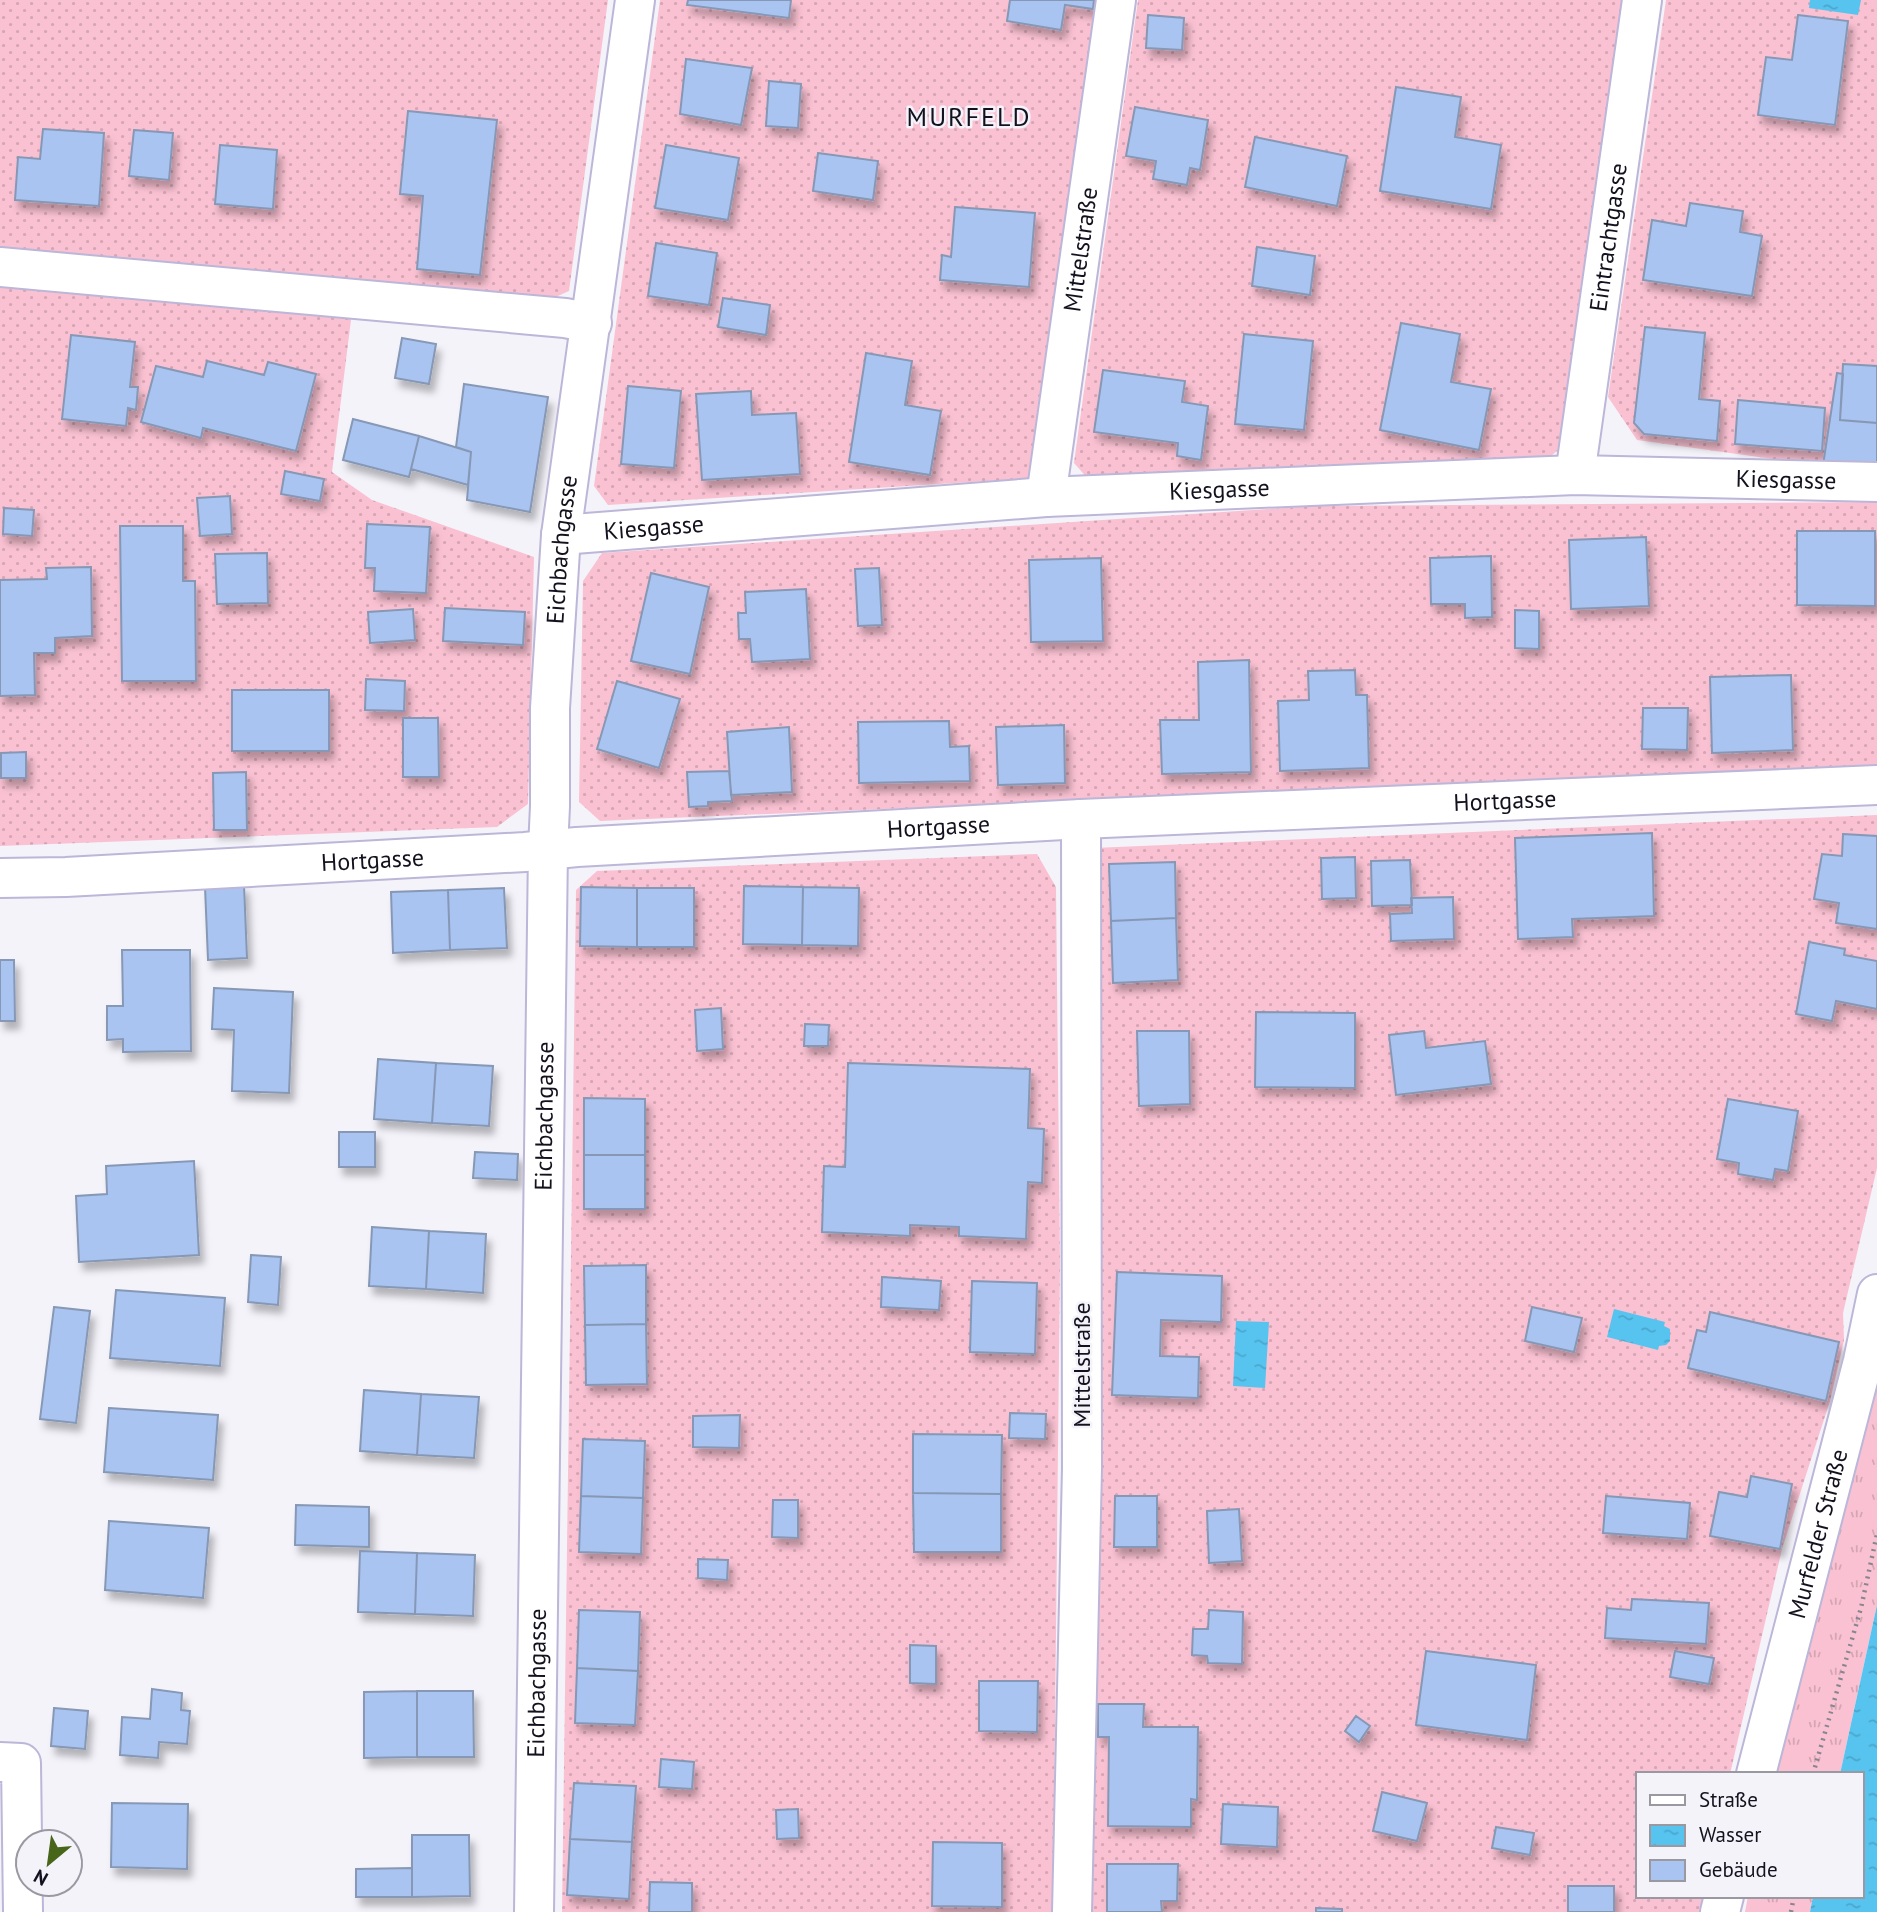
<svg xmlns="http://www.w3.org/2000/svg" width="1877" height="1912" viewBox="0 0 1877 1912" font-family="'PT Sans',sans-serif">
<style>
.grass{fill:url(#grass-tufts)}
.garden{fill:url(#garden-dots)}
.water{fill:url(#water-ripples)}
.building{fill:#a9c4f1;stroke:#8698b5;stroke-width:2;filter:url(#shadow)}
.lines{fill:none;stroke-linecap:round;stroke-linejoin:round}
.minor-casing{stroke:#bcb6d8;stroke-width:42}
.path{stroke:#87858f;stroke-width:4.5;stroke-dasharray:2 5;stroke-linecap:butt}
.minor{stroke:#fff;stroke-width:38}
.labels{text-anchor:middle;stroke-width:5;stroke-linejoin:round;paint-order:stroke}
.street-label{font-size:24px;fill:#13111d;stroke:#f4f3fa}
.neighbourhood-label{font-size:26px;letter-spacing:2px;fill:#13111d;stroke:#f4f3fa}
</style>
<defs>
<pattern id="grass-tufts" width="24" height="20" patternUnits="userSpaceOnUse" patternTransform="scale(1.75)"><rect width="24" height="20" fill="#fac1d2"/><path d="M3 7l-1-3M5 7V3M7 7l1-3M15 17l-1-3M17 17v-4M19 17l1-3" fill="none" stroke="#d5a5b4"/></pattern>
<pattern id="garden-dots" width="8" height="8" patternUnits="userSpaceOnUse" patternTransform="scale(1.75)"><rect width="8" height="8" fill="#fac1d2"/><path d="M2 2h.1M6 6h.1" fill="none" stroke="#d5a5b4" stroke-width="1.8" stroke-linecap="round"/></pattern>
<pattern id="water-ripples" width="26" height="14" patternUnits="userSpaceOnUse" patternTransform="scale(1.75)"><rect width="26" height="14" fill="#57c3ef"/><path d="M2 4q2-2 4 0t4 0M15 11q2-2 4 0t4 0" fill="none" stroke="#4ba6cc"/></pattern>
<filter id="shadow"><feDropShadow dx="4.5" dy="8" stdDeviation="3.5" flood-color="#0004"/></filter>
</defs>
<rect width="100%" height="100%" fill="#f4f3fa"/>
<!-- grass -->
<path class="grass" d="M1877,1365V1605L1840,1774H1776L1854,1466Z
M1748,1896H1813L1810,1912H1745Z"/>
<!-- garden -->
<path class="garden" d="M0,0H608L569,291L549,300L0,247Z
M660,0H1099L1032,478L608,505L594,486Z
M1138,0H1627L1561,448L1538,466L1346,465L1089,480L1074,463Z
M1666,0H1877V466L1829,467L1637,440L1608,397Z
M0,275L352,312L332,472L372,500L534,557L528,804L497,827L0,846Z
M1877,502V767L600,821L579,802L583,581L602,553L1314,506Z
M1877,815V1168L1843,1313L1844,1340L1830,1401L1782,1549L1730,1774H1637V1896H1703L1699,1912H1091L1093,848Z
M1037,854L1056,887L1060,1263L1053,1912H562L576,890L597,871Z"/>
<!-- water -->
<path class="water" d="M1810,0H1861L1858,15L1809,8Z
M1614,1309L1665,1322L1664,1326L1670,1329V1341L1666,1345L1659,1346L1658,1350L1607,1337Z
M1236,1321L1269,1322L1265,1388L1233,1386Z
M1877,1605V1912H1810L1813,1896H1861V1774H1840Z"/>
<!-- building -->
<path class="building" d="M688,0H791L789,18L687,5Z
M1010,0H1094L1093,9L1065,5L1061,30L1007,21Z
M1148,15L1184,18L1182,50L1146,48Z
M1798,15L1848,21L1835,125L1758,115L1766,57L1792,60Z
M686,59L752,68L741,125L680,114Z
M769,81L801,84L798,128L766,126Z
M1396,87L1461,97L1455,137L1501,145L1491,209L1380,191Z
M1135,107L1208,120L1200,170L1190,168L1187,185L1153,179L1156,161L1126,156Z
M408,111L497,120L480,275L417,269L423,196L400,194Z
M43,129L104,133L99,206L15,200L18,157L40,159Z
M134,130L173,133L169,180L129,176Z
M1255,137L1347,156L1337,206L1245,187Z
M220,145L277,150L273,209L215,204Z
M666,145L739,158L728,220L655,208Z
M818,153L878,161L873,200L813,191Z
M1690,203L1743,211L1740,232L1762,236L1752,296L1643,280L1652,220L1686,226Z
M955,207L1035,213L1029,287L940,280L942,255L951,257Z
M656,243L717,253L709,305L648,296Z
M1257,247L1315,256L1310,295L1252,286Z
M723,298L770,305L766,335L718,327Z
M1401,323L1460,334L1451,382L1491,389L1479,450L1380,430Z
M1645,327L1705,333L1699,399L1720,401L1717,441L1644,434L1634,423Z
M1244,334L1313,341L1304,430L1235,424Z
M71,335L135,342L130,387H138L136,410L128,408L126,426L62,419Z
M402,338L436,344L429,384L395,378Z
M866,353L912,361L905,405L941,411L930,475L849,462Z
M207,361L264,375L268,362L316,374L296,451L203,428L201,438L141,422L156,366L203,377Z
M1843,364L1877,366V423L1840,420Z
M1103,370L1185,381L1182,402L1208,406L1201,460L1177,456L1178,443L1094,432Z
M1837,373L1843,374L1840,420L1877,423V464L1823,465Z
M464,384L548,397L530,512L467,500L471,452L456,447Z
M628,386L681,391L674,468L621,464Z
M751,391L752,415L796,413L800,474L702,480L696,394Z
M1738,400L1825,408L1822,451L1735,444Z
M353,419L419,436L409,477L343,460Z
M419,436L471,452L468,485L411,469Z
M285,471L324,479L320,501L281,494Z
M230,496L232,534L200,536L197,498Z
M4,508L34,510L32,536L3,534Z
M367,524L430,527L426,593L374,591L375,568H365Z
M120,526H183V581H195L196,681H122Z
M1797,531H1875V606L1797,605Z
M1646,537L1649,606L1571,609L1569,540Z
M267,553L268,603L217,604L215,554Z
M1491,556L1492,617L1465,618V604H1431L1430,558Z
M1101,558L1103,641L1031,642L1029,560Z
M91,567L92,636L55,638V653H34L35,695L0,696V580L47,579L46,568Z
M879,568L882,625L858,626L855,569Z
M651,573L709,587L690,674L631,661Z
M806,589L810,659L752,662L750,639H739L738,613H746L745,592Z
M445,608L525,612L523,645L443,641Z
M413,609L415,640L370,643L368,612Z
M1515,610L1539,611V649L1515,648Z
M1249,660L1251,772L1162,774L1160,720H1199L1198,662Z
M1355,670L1356,695H1367L1369,768L1280,771L1278,701L1309,700L1308,671Z
M1791,675L1793,750L1712,753L1710,677Z
M366,679L405,681L404,711L365,710Z
M617,681L680,699L659,768L597,749Z
M232,690H329V751H232Z
M1643,708H1688L1687,750L1642,749Z
M403,718H438L439,777H403Z
M949,721L950,747L969,746L970,781L859,783L858,722Z
M1064,725L1065,783L998,785L996,727Z
M789,727L792,792L731,795L727,732Z
M26,752V778H1V753Z
M729,771L732,801L708,802V806L689,807L687,772Z
M246,772L247,830H214L213,773Z
M1652,833L1654,916L1572,919L1573,937L1518,939L1515,838Z
M1843,834L1877,836V929L1836,923L1839,903L1814,899L1822,854L1842,856Z
M1355,857L1356,898L1322,899L1321,858Z
M1410,860L1412,905L1372,906L1371,861Z
M1175,862L1176,918L1111,921L1109,864Z
M244,885L247,958L208,960L205,887Z
M744,886L803,887L802,945L743,944Z
M581,887L637,888V947L580,946Z
M803,887L859,888L858,946L802,945Z
M504,888L507,948L450,950L448,890Z
M637,888H694V947H637Z
M448,890L450,950L393,953L391,892Z
M1453,897L1454,939L1391,941L1390,914L1412,913L1411,898Z
M1176,918L1178,980L1113,983L1111,921Z
M1809,942L1845,949L1844,955L1877,961V1009L1836,1001L1832,1021L1796,1014Z
M122,950H190L191,1051L123,1052V1039L107,1040V1006H123Z
M0,960H14L15,1021H0Z
M214,988L293,992L289,1093L232,1091L234,1030L212,1029Z
M721,1008L723,1049L697,1051L695,1010Z
M1256,1012L1355,1013V1088L1255,1087Z
M805,1024L829,1025L828,1046H804Z
M1137,1031H1189L1190,1104L1139,1106Z
M1424,1031L1426,1048L1485,1041L1491,1084L1396,1095L1389,1035Z
M378,1059L436,1063L432,1123L374,1119Z
M436,1063L493,1066L489,1126L432,1123Z
M848,1063L1030,1069L1028,1128L1044,1129L1042,1183L1028,1182L1026,1239L959,1236V1227L910,1225V1236L822,1232L824,1166L845,1167Z
M584,1098L645,1099V1155H584Z
M1728,1099L1798,1111L1788,1171L1775,1169L1773,1180L1738,1174L1739,1163L1717,1159Z
M339,1132H375V1167H339Z
M475,1152L518,1154L517,1180L473,1178Z
M584,1155H645V1209H584Z
M194,1161L199,1255L79,1262L76,1196L107,1194L106,1166Z
M372,1227L429,1231L426,1289L369,1286Z
M429,1231L486,1234L483,1293L426,1289Z
M251,1255L281,1257L278,1305L248,1302Z
M646,1265V1324L585,1325L584,1266Z
M1117,1272L1222,1276L1221,1322L1161,1320L1160,1356L1199,1357L1198,1398L1112,1395Z
M882,1277L941,1281L939,1310L881,1307Z
M972,1281L1037,1283L1035,1354L970,1352Z
M116,1290L225,1298L220,1366L110,1358Z
M54,1307L90,1311L76,1423L40,1419Z
M1532,1307L1582,1318L1574,1352L1525,1341Z
M1710,1312L1839,1342L1826,1401L1688,1368L1697,1330L1706,1332Z
M646,1324L647,1384L586,1385L585,1325Z
M364,1390L421,1394L417,1455L360,1451Z
M421,1394L479,1397L474,1458L417,1455Z
M109,1408L218,1415L213,1480L104,1472Z
M1010,1413L1046,1414L1045,1439L1009,1438Z
M740,1415L739,1448L693,1447V1416Z
M913,1434L1002,1435L1001,1494L913,1493Z
M583,1439L645,1441L643,1498L581,1496Z
M1751,1476L1792,1484L1780,1549L1710,1536L1719,1492L1747,1497Z
M913,1493L1001,1494V1552H914Z
M581,1496L643,1498L641,1554L579,1552Z
M1115,1496H1157V1547H1114Z
M1606,1496L1690,1503L1687,1539L1603,1533Z
M773,1500H798V1538L772,1537Z
M296,1505L369,1507V1547L295,1545Z
M1239,1509L1242,1561L1209,1563L1207,1511Z
M109,1521L209,1528L203,1598L105,1590Z
M360,1551L417,1553L415,1614L358,1612Z
M417,1553L475,1555L473,1616L415,1614Z
M698,1559L728,1560L727,1580L698,1578Z
M1632,1599L1709,1603L1706,1644L1605,1638L1607,1608L1631,1610Z
M579,1610L640,1612L638,1671L577,1668Z
M1209,1610L1243,1612L1242,1664L1208,1663L1207,1656L1192,1655L1193,1629H1208Z
M910,1645L936,1646V1684L910,1683Z
M1426,1651L1536,1665L1527,1740L1416,1725Z
M1675,1651L1714,1658L1709,1684L1670,1677Z
M577,1668L638,1671L635,1725L575,1723Z
M979,1681H1038L1037,1732L979,1731Z
M152,1689L182,1693L181,1710L190,1711L187,1744L159,1742L158,1758L120,1755L122,1717L150,1719Z
M417,1691H473L474,1757H417Z
M417,1691V1757L364,1758V1692Z
M1098,1704H1144L1143,1727H1198L1197,1800L1191,1799V1827L1108,1826L1109,1737H1098Z
M54,1708L88,1711L85,1749L51,1746Z
M1356,1716L1370,1726L1359,1742L1345,1731Z
M661,1759L694,1762L692,1789L659,1787Z
M574,1783L636,1786L632,1842L570,1839Z
M1382,1792L1427,1803L1417,1841L1373,1831Z
M112,1803L188,1804L187,1869L111,1867Z
M1223,1804L1278,1807L1277,1847L1221,1844Z
M798,1809L799,1838L777,1839L776,1810Z
M1496,1827L1534,1833L1530,1855L1492,1848Z
M412,1835H469L470,1896L412,1897Z
M570,1839L632,1842L629,1899L567,1895Z
M933,1842L1002,1843V1907L932,1906Z
M1107,1864H1178L1177,1901H1161L1162,1912H1107Z
M412,1868V1897H356V1869Z
M650,1882L692,1883V1912H649Z
M1568,1886H1614V1912H1568Z
M1316,1908L1342,1909V1912H1316Z"/>
<g class="lines">
<!-- minor casing -->
<g class="minor-casing">
<g id="minor">
<path d="M0,267L565,318L592,323"/>
<path id="s1" d="M1575,475L1642,0"/>
<path id="s2" d="M1046,497L1116,0"/>
<path id="s3" d="M561,535L1046,497L1575,475L1877,482"/>
<path id="s4" d="M0,878L66,877L525,852L577,847L1081,819L1877,785"/>
<path d="M0,1762L21,1763L23,1912"/>
<path id="s5" d="M1756,1774L1863,1361L1877,1294"/>
<path id="s6" d="M534,1912L548,849L550,806V708L561,535L635,0"/>
<path d="M1072,1912L1082,1468L1081,819"/>
<path d="M1720,1912L1724,1896"/>
</g>
</g>
<!-- path -->
<path class="path" d="M1813,1774L1861,1608L1877,1534
M1791,1912L1794,1896"/>
<!-- minor -->
<use href="#minor" class="minor"/>
</g>
<g class="labels">
<!-- street labels -->
<g class="street-label">
<text dy="8" stroke="none"><textPath href="#s1" startOffset="240">Eintrachtgasse</textPath></text>
<text dy="8" stroke="none"><textPath href="#s2" startOffset="250">Mittelstraße</textPath></text>
<text dy="8" stroke="none"><textPath href="#s3" startOffset="1227">Kiesgasse</textPath></text>
<text dy="8" stroke="none"><textPath href="#s3" startOffset="660">Kiesgasse</textPath></text>
<text dy="8" stroke="none"><textPath href="#s3" startOffset="93">Kiesgasse</textPath></text>
<text dy="8" stroke="none"><textPath href="#s6" startOffset="1363">Eichbachgasse</textPath></text>
<text dy="8" stroke="none"><textPath href="#s4" startOffset="1507">Hortgasse</textPath></text>
<text dy="8" stroke="none"><textPath href="#s4" startOffset="940">Hortgasse</textPath></text>
<text dy="8" stroke="none"><textPath href="#s4" startOffset="373">Hortgasse</textPath></text>
<text dy="8" stroke="none"><textPath href="#s6" startOffset="796">Eichbachgasse</textPath></text>
<text transform="translate(1082 1365) rotate(-90)" y="8">Mittelstraße</text>
<text dy="8" stroke="none"><textPath href="#s5" startOffset="248">Murfelder Straße</textPath></text>
<text dy="8" stroke="none"><textPath href="#s6" startOffset="229">Eichbachgasse</textPath></text>
</g>
<!-- neighbourhood labels -->
<g class="neighbourhood-label">
<text x="969" y="126">MURFELD</text>
</g>
</g>
<!-- legend -->
<rect x="1636" y="1772" width="228" height="126" fill="#f4f3fa" stroke="#9a99a2" stroke-width="2"/>
<rect x="1650" y="1795" width="35" height="10" fill="#ffffff" stroke="#9a99a2" stroke-width="2"/>
<text x="1699" y="1807" font-size="21" fill="#13111d">Straße</text>
<rect x="1650" y="1825" width="35" height="21" fill="url(#water-ripples)" stroke="#9a99a2" stroke-width="2"/>
<text x="1699" y="1842" font-size="21" fill="#13111d">Wasser</text>
<rect x="1650" y="1860" width="35" height="21" fill="#a9c4f1" stroke="#9a99a2" stroke-width="2"/>
<text x="1699" y="1877" font-size="21" fill="#13111d">Gebäude</text>
<!-- north arrow -->
<g transform="translate(49 1863) rotate(209)"><circle r="33" fill="#f4f3fa" stroke="#9a99a2" stroke-width="2"/>
<path d="M0-5L12 26L0 18L-12 26Z" fill="#47661a"/>
<text y="-10" font-size="19" font-weight="bold" text-anchor="middle" fill="#13111d">N</text>
</g>
</svg>
